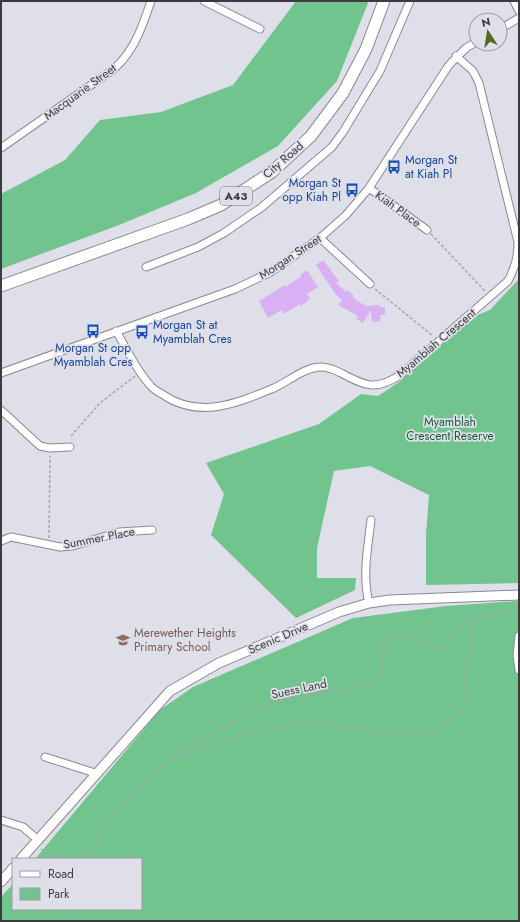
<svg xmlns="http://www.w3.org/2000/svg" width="520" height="922" viewBox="0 0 520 922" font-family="Jost,sans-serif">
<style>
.green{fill:#71c48d}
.building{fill:#dab0f4}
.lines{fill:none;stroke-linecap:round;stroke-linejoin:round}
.minor-casing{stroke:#898993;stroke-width:9}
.major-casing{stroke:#898993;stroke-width:11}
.highway-casing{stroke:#898993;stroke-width:13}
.path{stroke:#a4a4ac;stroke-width:1.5;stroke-dasharray:3 2;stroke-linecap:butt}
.minor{stroke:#fff;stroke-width:7}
.major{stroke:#fff;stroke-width:9}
.highway{stroke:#fff;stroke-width:11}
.labels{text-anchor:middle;stroke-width:3.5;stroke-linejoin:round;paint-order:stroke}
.shield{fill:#dfdfea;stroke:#6c6c72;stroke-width:1}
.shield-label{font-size:11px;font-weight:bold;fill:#3b3b3f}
.street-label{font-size:12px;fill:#3b3b3f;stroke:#dfdfea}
.transit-label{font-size:12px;fill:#164399;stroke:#dfdfea;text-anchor:start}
.park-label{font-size:12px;fill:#165d35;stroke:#dfdfea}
.education-label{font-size:12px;fill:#785e54;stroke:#dfdfea;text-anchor:start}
</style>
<rect width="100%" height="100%" fill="#dfdfea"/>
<!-- green -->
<path class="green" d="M296,1H367L368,3L337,81L278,146L196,193L119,225L1,269V194L65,160L100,120L161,112L233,85Z
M519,279V583L426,585V535L429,495L370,466L334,471L317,548V578H356L355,590L296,618L211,535L224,494L206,463L319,424L361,394L378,396L399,382L475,316L490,310Z
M519,601V921H1V897L13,884V909H141V859H35L160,710L193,687L353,618L446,606Z"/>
<!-- building -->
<path class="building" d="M323,260L339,281L336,283L346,292L347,290L352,294L354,296L353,298L366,306L380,305V307H385V315H380L381,321L372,322L371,310L363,323L356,319L358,316L338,305L342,300L336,295L316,265Z
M307,270L318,287L307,294L310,299L301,306L300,304L284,314L282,310L268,318L259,301L285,285V287L302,276L300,275Z"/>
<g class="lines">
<!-- minor casing -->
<g class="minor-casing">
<path id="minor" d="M204,1L260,29
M514,1L519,11
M500,29L519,18
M1,148L114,69C135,50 142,27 151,1
M369,188L427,230
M320,238L370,284
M146,267L198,247L224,233L262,207L332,147L343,132L380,71L410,1
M116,331C127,349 136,370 150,385C153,389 158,392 162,394C199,420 237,403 274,388C289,381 305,367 321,367C328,367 335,370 341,373C365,386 376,391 400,375L508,281C515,267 518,258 518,242L479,83L473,71L456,56
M1,373L235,289L269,273L320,238L346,215L369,188L449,65L466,48L476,42
M1,410L40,446L50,448L70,447
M1,541L11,537L60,547L73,546L119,532L152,530
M369,603C362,575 368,547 371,520
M519,636L517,655L519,670
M45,757L95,773
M1,820L23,827L38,840"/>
</g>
<!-- major casing -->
<g class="major-casing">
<path id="major" d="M21,859L170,691L219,663L339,612L369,603L390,600L519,595
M1,882L13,868"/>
</g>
<!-- highway casing -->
<g class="highway-casing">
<path id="highway" d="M1,286L188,219L221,205L272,172L311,136L343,93L366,49L384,1"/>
</g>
<!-- path -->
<path class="path" d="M431,234L485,291
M375,289L433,336
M71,436L100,403L135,376
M49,538L50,456
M172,759L238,735L299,723L406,734L437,732L460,712L469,697L464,676L471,652V631L482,614
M41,849L52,858L68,859
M85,859L98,841L103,826L112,815L158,770L186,748L208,735L252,711L268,705L378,681L383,675C381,653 378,649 395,634L417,636L430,647L450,645L456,629L463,622L482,614H495L519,606
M77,909L79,921"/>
<!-- minor -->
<use href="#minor" class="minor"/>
<!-- major -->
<use href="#major" class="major"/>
<!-- highway -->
<use href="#highway" class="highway"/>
</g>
<!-- icons -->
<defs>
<g id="bus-bare" transform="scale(1.08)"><path d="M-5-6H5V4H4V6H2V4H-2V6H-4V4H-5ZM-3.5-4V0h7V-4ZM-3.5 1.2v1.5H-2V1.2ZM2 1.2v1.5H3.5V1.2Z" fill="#1a4fb4" stroke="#dfdfea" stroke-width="2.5" paint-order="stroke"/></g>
<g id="school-bare" transform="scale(1.08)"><path d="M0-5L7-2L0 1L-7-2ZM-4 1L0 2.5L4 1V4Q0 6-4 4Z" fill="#8d6e63" stroke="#dfdfea" stroke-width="2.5" paint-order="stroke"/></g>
</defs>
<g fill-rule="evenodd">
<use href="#bus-bare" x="394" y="167"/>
<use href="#bus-bare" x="352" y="190"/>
<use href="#bus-bare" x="93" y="331"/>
<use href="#bus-bare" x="142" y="332"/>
<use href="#school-bare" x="123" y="640"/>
</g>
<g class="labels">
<!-- shield labels -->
<rect class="shield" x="220" y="187" width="32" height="18" rx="3"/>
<g class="shield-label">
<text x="236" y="200">A43</text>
</g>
<!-- street labels -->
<g class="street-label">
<text transform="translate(80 92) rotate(-36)" y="4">Macquarie Street</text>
<text transform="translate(283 160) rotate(-41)" y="4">City Road</text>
<text transform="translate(398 209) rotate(36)" y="4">Kiah Place</text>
<text transform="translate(290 257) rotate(-33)" y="4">Morgan Street</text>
<text transform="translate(436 343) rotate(-40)" y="4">Myamblah Crescent</text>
<text transform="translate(99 538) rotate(-11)" y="4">Summer Place</text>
<text transform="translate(278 638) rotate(-23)" y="4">Scenic Drive</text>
<text transform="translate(299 689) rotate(-12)" y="4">Suess Land</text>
</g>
<!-- transit labels -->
<g class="transit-label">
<text x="405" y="164">Morgan St<tspan x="405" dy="14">at Kiah Pl</tspan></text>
<text x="341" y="187" text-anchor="end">Morgan St<tspan x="341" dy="14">opp Kiah Pl</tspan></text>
<text x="153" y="329">Morgan St at<tspan x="153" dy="14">Myamblah Cres</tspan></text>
<text x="93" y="352" text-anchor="middle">Morgan St opp<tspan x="93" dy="14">Myamblah Cres</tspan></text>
</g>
<!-- park labels -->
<g class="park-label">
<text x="450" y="426">Myamblah<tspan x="450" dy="14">Crescent Reserve</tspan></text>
</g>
<!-- education labels -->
<g class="education-label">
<text x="134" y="637">Merewether Heights<tspan x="134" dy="14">Primary School</tspan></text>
</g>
</g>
<!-- border -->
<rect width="520" height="922" fill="none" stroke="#3b3b3f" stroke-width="4"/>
<!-- legend -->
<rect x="12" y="858" width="130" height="52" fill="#dfdfea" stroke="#9d9da6"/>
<rect x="20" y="871" width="20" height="6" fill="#ffffff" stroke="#9d9da6"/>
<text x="48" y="878" font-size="12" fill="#3b3b3f">Road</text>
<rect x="20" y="888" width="20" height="12" fill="#71c48d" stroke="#9d9da6"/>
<text x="48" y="898" font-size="12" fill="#3b3b3f">Park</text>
<!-- north arrow -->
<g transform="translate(488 32) rotate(348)"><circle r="19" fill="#dfdfea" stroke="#9d9da6"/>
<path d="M0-3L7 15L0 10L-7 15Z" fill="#4e6b1f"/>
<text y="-6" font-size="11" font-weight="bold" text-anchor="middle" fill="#3b3b3f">N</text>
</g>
</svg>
